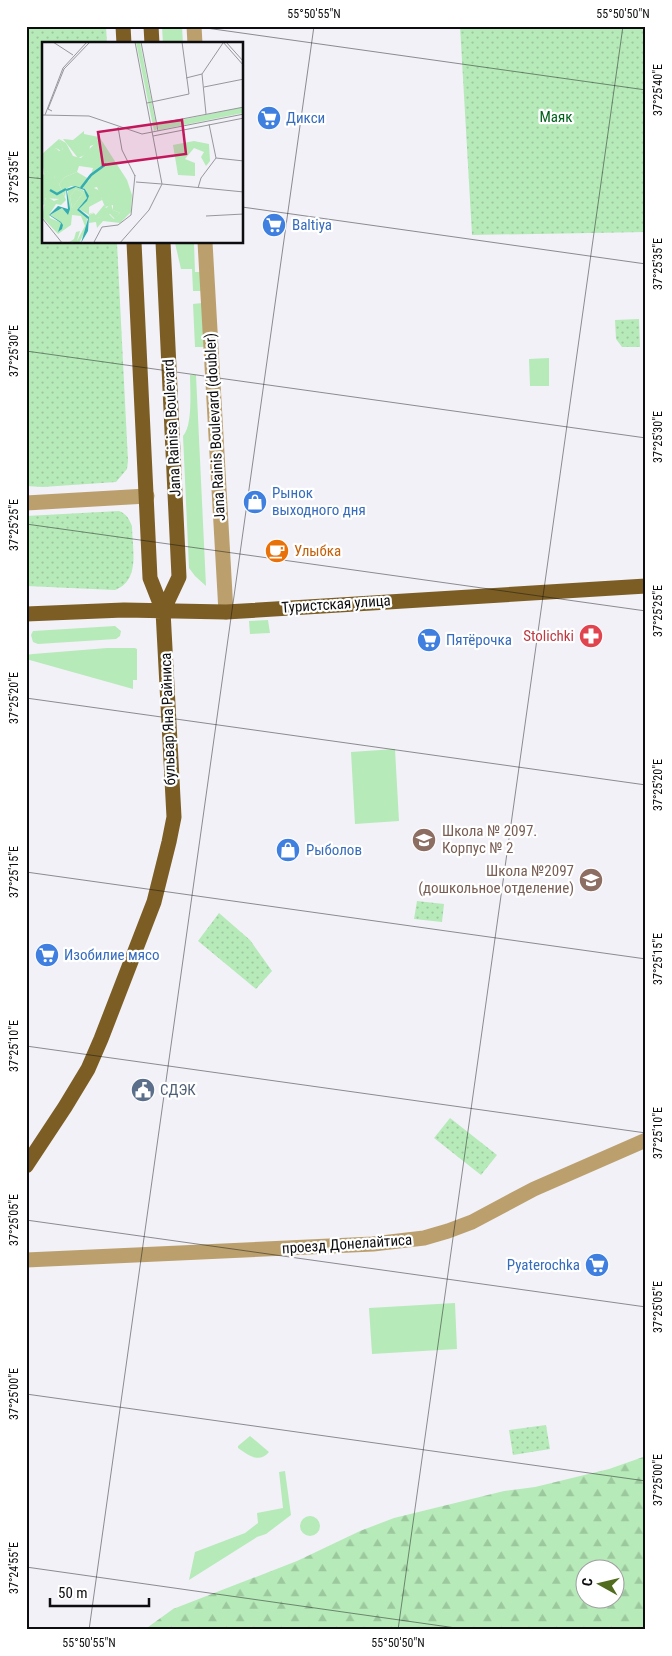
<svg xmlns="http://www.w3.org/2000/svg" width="672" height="1656" viewBox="0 0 672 1656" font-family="'Roboto Condensed',sans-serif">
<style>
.grass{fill:#b7eab9}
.forest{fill:url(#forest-firs);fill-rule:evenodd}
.park{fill:url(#park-dots)}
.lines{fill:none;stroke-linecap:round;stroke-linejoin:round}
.minor{stroke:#bba06e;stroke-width:15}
.major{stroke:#7c5e25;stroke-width:15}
.ticks{fill:none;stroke:#0d0d0f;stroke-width:1;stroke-opacity:0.45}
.labels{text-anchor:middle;stroke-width:4.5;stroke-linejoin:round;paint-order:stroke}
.park-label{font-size:15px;fill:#00621a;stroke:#fff}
.shop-label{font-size:15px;fill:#366cbe;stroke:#fff;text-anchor:start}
.street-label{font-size:15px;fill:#0d0d0f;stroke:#fff}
.food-label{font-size:15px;fill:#c56008;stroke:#fff;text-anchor:start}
.health-label{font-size:15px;fill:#be3a42;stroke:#fff;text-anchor:end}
.education-label{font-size:15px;fill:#785e54;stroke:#fff;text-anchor:start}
.service-label{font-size:15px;fill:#4e5e75;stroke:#fff;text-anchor:start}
.inset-river{fill:none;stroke:#33adb0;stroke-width:2.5}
.inset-road{fill:none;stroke:#96969b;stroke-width:1}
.view{fill:#c2185b;fill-opacity:0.15;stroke:#c2185b;stroke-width:2.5}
.inset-edge{fill:none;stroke:#0d0d0f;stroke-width:2.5}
.neatline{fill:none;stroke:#0d0d0f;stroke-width:2}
.ticks-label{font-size:12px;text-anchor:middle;fill:#0d0d0f}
</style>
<defs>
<pattern id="forest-firs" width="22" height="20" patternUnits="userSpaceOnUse" patternTransform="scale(1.25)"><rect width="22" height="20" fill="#b7eab9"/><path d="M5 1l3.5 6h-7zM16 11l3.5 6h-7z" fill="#9cc89e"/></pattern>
<pattern id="park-dots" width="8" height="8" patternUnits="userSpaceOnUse" patternTransform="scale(1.25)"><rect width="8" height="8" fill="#b7eab9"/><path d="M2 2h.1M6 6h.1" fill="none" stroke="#9cc89e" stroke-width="1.8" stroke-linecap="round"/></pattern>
</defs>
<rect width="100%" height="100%" fill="#f2f1f8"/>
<!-- grass -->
<path class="grass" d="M162,26H182L183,44H163Z
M175,243H194L195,272H200L201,291H193L192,269H181Z
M202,303L204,347H195L193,304Z
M549,358V386H530L529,359Z
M190,375H196L206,586L195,576L189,568L183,436C193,425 190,390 190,375Z
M268,620L270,633L250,634L249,621Z
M115,626L121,631L120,636L116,639L38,644L33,642L31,635L33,631Z
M107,648H135L137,649V680H133V689L26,659V655L33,654Z
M395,749L399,821L355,824L351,752Z
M455,1303L457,1349L372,1354L369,1308Z
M250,1436L269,1452C259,1464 248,1455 238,1448V1446Z
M285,1471L291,1515L266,1534L257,1537L189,1580L195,1552L245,1533L258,1523L257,1513L283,1508L279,1472Z
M300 1526a10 10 0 1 1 20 0a10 10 0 1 1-20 0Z"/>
<!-- forest -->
<path class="forest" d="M646,1456V1630H144L173,1609L297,1561L360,1531L394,1518L504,1491L535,1487L609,1469ZM584,1568H614V1598H584Z"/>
<!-- park -->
<path class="park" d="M26,26H106L107,44H44V242L117,243L128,461L127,469L116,482L43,487L26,486Z
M460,26H646V232L472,235Z
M639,319L640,347H622L616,339L615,320Z
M119,511C127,514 129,519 132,526C132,549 141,580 115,590L26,586V516Z
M417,901L444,904L442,922L414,919Z
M219,913L250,940L272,971L256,989L198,941Z
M450,1118L497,1155L481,1175L434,1138Z
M546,1425L550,1449L513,1455L509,1430Z"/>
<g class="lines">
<!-- minor -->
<path class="minor" d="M194,26L195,44
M205,242L226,612
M26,503L147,496
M26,1260L373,1244L424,1238L448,1231L472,1222L534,1189L646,1140"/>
<!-- major -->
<path class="major" d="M123,26L124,44
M151,26L152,44
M163,242L179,577L163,611
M26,614L124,610L226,612L646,586
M26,1166L65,1107L88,1069L101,1039L154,902L169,842L174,817L163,611L150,578L134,242"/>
</g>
<!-- ticks -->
<path class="ticks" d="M192,26L646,90M26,177L44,179M242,207L646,264M26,351L646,438M26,524L646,611M26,698L646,785M26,872L646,959M26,1046L646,1133M26,1220L646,1307M26,1394L646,1481M26,1567L470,1630M89,1630L314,26M398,1630L623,26"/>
<!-- icons -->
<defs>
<g id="supermarket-disc" transform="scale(1.25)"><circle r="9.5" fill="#3f7fe0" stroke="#fff"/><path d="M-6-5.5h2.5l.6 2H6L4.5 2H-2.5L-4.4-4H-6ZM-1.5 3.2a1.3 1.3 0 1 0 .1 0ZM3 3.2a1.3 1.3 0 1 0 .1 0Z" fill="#fff"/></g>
<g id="shop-disc" transform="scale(1.25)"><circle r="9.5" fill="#3f7fe0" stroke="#fff"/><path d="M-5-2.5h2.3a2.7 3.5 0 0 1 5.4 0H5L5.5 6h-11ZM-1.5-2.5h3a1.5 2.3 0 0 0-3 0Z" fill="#fff"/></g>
<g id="cafe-disc" transform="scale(1.25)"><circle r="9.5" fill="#e8710a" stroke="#fff"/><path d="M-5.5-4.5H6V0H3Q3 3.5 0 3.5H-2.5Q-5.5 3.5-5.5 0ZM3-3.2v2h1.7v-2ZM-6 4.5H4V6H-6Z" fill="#fff"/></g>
<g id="pharmacy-disc" transform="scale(1.25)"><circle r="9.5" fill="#e0444e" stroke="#fff"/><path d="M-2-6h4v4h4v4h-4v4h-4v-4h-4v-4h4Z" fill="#fff"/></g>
<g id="school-disc" transform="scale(1.25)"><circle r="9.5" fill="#8d6e63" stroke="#fff"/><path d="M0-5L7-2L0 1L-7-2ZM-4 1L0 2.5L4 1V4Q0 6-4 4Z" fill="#fff"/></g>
<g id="civic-disc" transform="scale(1.25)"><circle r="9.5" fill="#5c6f8a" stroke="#fff"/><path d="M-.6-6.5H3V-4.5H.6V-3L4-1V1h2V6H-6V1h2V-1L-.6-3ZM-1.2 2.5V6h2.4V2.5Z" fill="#fff"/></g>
</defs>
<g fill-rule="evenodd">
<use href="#supermarket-disc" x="269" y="118"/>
<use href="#supermarket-disc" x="274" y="225"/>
<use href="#shop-disc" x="255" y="502"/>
<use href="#cafe-disc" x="277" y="551"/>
<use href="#pharmacy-disc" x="591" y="636"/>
<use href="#supermarket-disc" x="429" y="640"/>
<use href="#school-disc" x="424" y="840"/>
<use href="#shop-disc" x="288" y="850"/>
<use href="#school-disc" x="591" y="880"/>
<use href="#supermarket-disc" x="47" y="955"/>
<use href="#civic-disc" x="143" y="1090"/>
<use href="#supermarket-disc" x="597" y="1265"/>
</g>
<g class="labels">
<!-- park labels -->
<g class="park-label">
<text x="556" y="122">Маяк</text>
</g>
<!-- shop labels -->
<g class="shop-label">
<text x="286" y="123">Дикси</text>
<text x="292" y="230">Baltiya</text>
<text x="272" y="498">Рынок<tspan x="272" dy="17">выходного дня</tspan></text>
<text x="446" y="645">Пятёрочка</text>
<text x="306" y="855">Рыболов</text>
<text x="64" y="960">Изобилие мясо</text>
<text x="580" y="1270" text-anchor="end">Pyaterochka</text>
</g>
<!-- street labels -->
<g class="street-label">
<text transform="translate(215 427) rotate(-93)" y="5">Jana Rainis Boulevard (doubler)</text>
<text transform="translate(172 428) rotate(-93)" y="5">Jana Rainisa Boulevard</text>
<text transform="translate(336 604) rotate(-4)" y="5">Туристская улица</text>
<text transform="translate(168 719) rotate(-92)" y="5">бульвар Яна Райниса</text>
<text transform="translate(347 1244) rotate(-4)" y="5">проезд Донелайтиса</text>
</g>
<!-- food labels -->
<g class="food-label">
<text x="294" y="556">Улыбка</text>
</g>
<!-- health labels -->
<g class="health-label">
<text x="574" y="641">Stolichki</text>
</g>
<!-- education labels -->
<g class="education-label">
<text x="442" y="836">Школа № 2097.<tspan x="442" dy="17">Корпус № 2</tspan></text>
<text x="574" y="876" text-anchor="end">Школа №2097<tspan x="574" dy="17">(дошкольное отделение)</tspan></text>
</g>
<!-- service labels -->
<g class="service-label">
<text x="160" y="1095">СДЭК</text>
</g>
</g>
<!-- overview -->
<g transform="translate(42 42)">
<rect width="201" height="201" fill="#f2f1f8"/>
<path d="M42,89V92L57,95L54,102L48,104L47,111L36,116L21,97L31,98ZM17,97L21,106L19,109L14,106L9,113L18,122L12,137L5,129V122L0,119V112ZM35,130L47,137L43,147L29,144L24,147L23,155L17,142L23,135ZM0,132L4,133L17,157L3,156L4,162L0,163ZM50,145L58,149L60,158L47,165V172L52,170L47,173L37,167L46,155L44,148ZM34,147L41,151L30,166L28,154ZM69,162L71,168L78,171L73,177L68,172L56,176L53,174L62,163L64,166Z" fill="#b7eab9"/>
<path d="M58,96L85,138L90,153L89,170L78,181L61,179L55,186L54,180L47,181V173L52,171L56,176L66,171L72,177L78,171L71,168V163L63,165L55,145L44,148L40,141L47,139L51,126L37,124L35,130L23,135L17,142L24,158L19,163L14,162L7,173L8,176L20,181L8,173L20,166L26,173V148L35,145L44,150L45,156L35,168L45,176L44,188L37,201H26L32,197L34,190L38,189L35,199L43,184L39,174L30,173L29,183L16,192L0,175L4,154L12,159L17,157L4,143L0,119L6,117L5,129L13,136L12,124L17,122L7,114L14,106L17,109L21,107L17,97L24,101L31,114L39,116ZM34,147L41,151L30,166L28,154Z" fill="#b7eab9" fill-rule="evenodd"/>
<path d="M94,0H98L115,87L112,89ZM201,65V71L117,88L115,83ZM152,99L167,102L168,119L164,124L159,115L162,110L152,106L143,117L153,121V134L136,133L131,103Z" fill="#b7eab9"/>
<path d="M33,144L43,147L47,154L45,159L37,167L47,175L46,189L39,201L46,177L35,168L45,156L42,148L34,145L25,149L28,167L26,173L20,166L8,173L19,180L21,183L20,187L16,190L19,181L7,173L16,164L26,167L24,147Z" fill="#33adb0"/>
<path class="inset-river" d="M39,146L49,133L64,122M8,148L15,152L24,147"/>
<path class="inset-road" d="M11,0L31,13M99,0L116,89M181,0L202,24M184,0L202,20M144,36L160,32M162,45L202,37M105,61L147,52L140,0M10,69L6,67L22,27L48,0M164,72L160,32L181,1M0,73L47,74L100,92L202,72M3,73L21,26L45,0M114,82L202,65M76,85L80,108L93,134M111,94L202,76M174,116L202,119M94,140L120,142M120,142L202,150M156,146L159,136L174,116L167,82M164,174L202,172M0,176L21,202M51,202L60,185L76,183L89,173L93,133M77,202L107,168L120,142L93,0"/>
<path class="view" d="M140,78L144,112L61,123L56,90Z"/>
<rect width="201" height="201" class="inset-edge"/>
</g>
<!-- border -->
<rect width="672" height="1656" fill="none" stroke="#ffffff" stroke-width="55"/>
<!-- north arrow -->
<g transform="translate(600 1584) rotate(278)"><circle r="24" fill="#ffffff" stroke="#9e9e9f"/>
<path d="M0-4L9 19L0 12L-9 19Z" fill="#516c1e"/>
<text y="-8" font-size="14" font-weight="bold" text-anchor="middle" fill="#0d0d0f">С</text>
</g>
<!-- scale -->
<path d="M50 1598v8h99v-8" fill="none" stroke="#0d0d0f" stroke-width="2.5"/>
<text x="58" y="1598" font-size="15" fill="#0d0d0f" stroke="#ffffff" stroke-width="4" paint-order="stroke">50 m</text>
<rect x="28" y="28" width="616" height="1600" class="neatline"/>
<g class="ticks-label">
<text x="314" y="18">55°50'55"N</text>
<text x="623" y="18">55°50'50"N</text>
<text transform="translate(658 90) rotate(-90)" y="4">37°25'40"E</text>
<text transform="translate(14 177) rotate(-90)" y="4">37°25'35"E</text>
<text transform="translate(658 264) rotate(-90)" y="4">37°25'35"E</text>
<text transform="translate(14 351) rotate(-90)" y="4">37°25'30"E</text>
<text transform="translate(658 437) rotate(-90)" y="4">37°25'30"E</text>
<text transform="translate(14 525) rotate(-90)" y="4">37°25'25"E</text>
<text transform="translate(658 611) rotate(-90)" y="4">37°25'25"E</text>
<text transform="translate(14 698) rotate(-90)" y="4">37°25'20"E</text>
<text transform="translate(658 785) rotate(-90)" y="4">37°25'20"E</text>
<text transform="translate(14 872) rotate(-90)" y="4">37°25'15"E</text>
<text transform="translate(658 959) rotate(-90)" y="4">37°25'15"E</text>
<text transform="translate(14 1046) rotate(-90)" y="4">37°25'10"E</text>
<text transform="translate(658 1133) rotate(-90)" y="4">37°25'10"E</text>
<text transform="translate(14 1220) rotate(-90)" y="4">37°25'05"E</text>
<text transform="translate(658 1307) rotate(-90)" y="4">37°25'05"E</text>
<text transform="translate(14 1394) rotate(-90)" y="4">37°25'00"E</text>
<text transform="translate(658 1480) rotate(-90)" y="4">37°25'00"E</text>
<text transform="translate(14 1568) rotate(-90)" y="4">37°24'55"E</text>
<text x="89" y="1647">55°50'55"N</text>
<text x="398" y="1647">55°50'50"N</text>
</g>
</svg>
